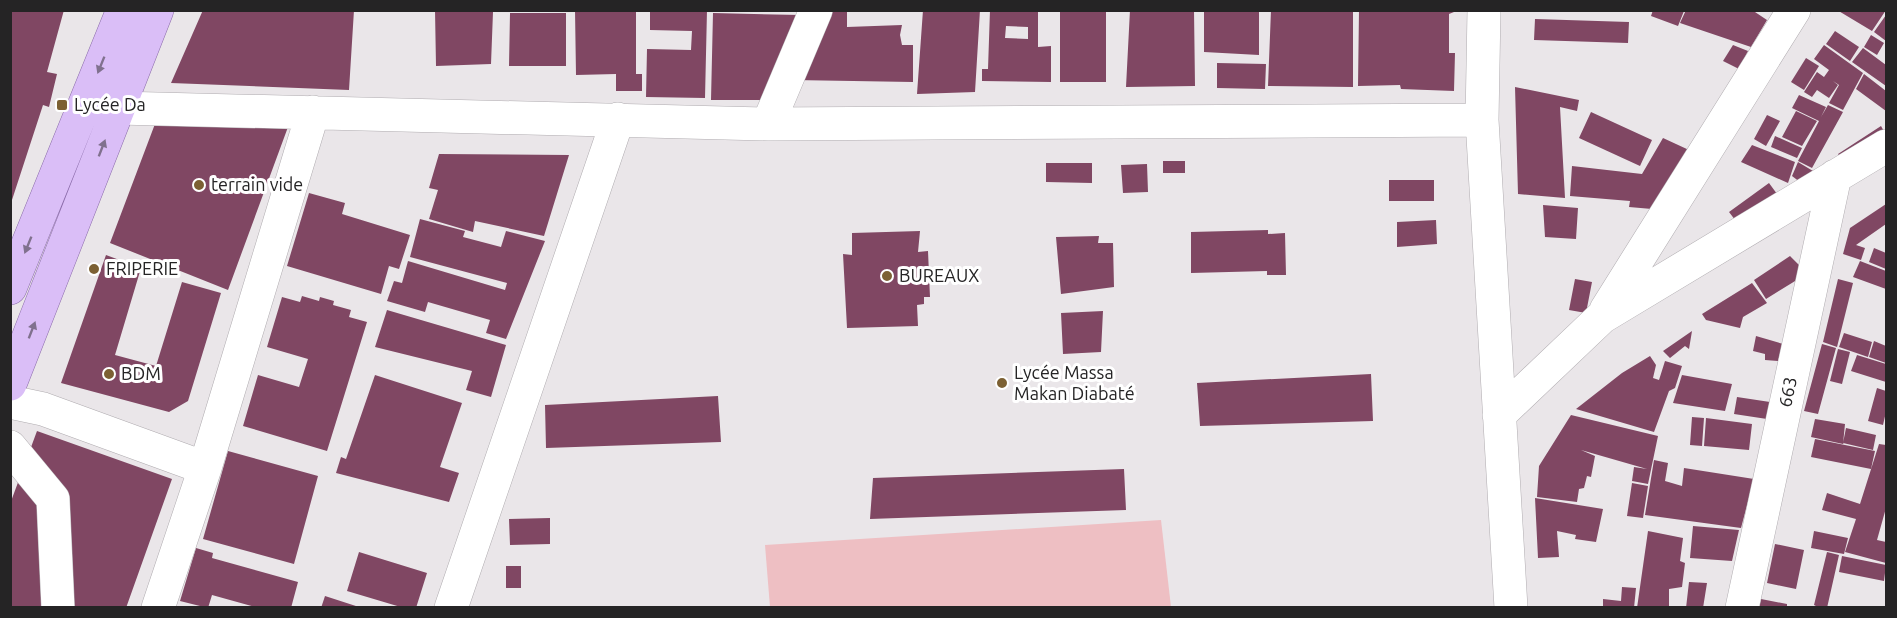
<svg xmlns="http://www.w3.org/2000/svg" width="1897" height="618" viewBox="0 0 1897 618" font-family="Ubuntu,sans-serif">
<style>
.green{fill:#eebfc3}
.building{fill:#804763;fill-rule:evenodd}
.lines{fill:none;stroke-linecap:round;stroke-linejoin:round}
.minor-casing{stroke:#b0acb0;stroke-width:34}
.major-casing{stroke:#8b6caa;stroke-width:34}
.minor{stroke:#fff;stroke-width:33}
.major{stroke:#dabef7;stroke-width:33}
.oneway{fill:#80718e}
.poi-dot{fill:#7c6033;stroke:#fff;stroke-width:2}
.labels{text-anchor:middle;stroke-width:6;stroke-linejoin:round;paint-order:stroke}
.poi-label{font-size:18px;fill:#252425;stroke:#fff;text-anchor:start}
.street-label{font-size:18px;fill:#252425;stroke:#fff}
</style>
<rect width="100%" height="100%" fill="#eae6e9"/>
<!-- green -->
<path class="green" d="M1161,520L1171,607H770L765,545Z"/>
<!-- building -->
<path class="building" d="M10,10H64L47,72L57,74L49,107L43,105L11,203Z
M203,10H354L349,90L171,83Z
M435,10L493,12L491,64L436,66Z
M575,10H636V74H642V91H616V74L576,75Z
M650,10H707L705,98L646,97L647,49L691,50L692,31L650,30Z
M822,10H847V27L902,25L900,35L902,45H913V82L793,80Z
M923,10H980L975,92L917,94Z
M990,10H1038V47L1051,46V82L982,81V69H988ZM1006,26L1028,27V39L1005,38Z
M1060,10H1106V82H1060Z
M1130,10H1194L1195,86L1126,87Z
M1204,10H1259V55L1204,52Z
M1271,10H1353V87L1268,86Z
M1359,10H1459L1449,14V53H1455L1454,91L1401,89L1400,85L1358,86Z
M1653,10H1682L1684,11L1678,26L1651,16Z
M1686,10H1752L1767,20L1751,47L1680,23Z
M1837,10H1886L1872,31Z
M510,13H566V66H509Z
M713,13L800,15L765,100H711Z
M1886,15V41L1874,32Z
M1535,19L1629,22L1628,43L1534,40Z
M1835,31L1859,47L1850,61L1826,44Z
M1871,35L1884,43L1877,55L1864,47Z
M1733,45L1748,51L1739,69L1723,61Z
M1824,45L1863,73L1843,110L1829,103L1839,85L1833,81L1838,85L1829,98L1817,90L1812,97L1804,92L1817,72L1824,77L1829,70L1814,59Z
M1863,48L1886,65V86L1852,62Z
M1806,58L1819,66L1804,90L1791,82Z
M1217,63L1266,64L1265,89L1217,88Z
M1864,74L1886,91V111L1856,89Z
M1515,87L1579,100L1577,111L1560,107L1565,198L1518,194Z
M1799,95L1826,107L1821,117L1828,105L1843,112L1812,168L1798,161L1819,121L1792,108Z
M161,108L288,127L228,290L110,243Z
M1796,111L1817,121L1802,146L1782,137Z
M1591,112L1652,140L1640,166L1579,138Z
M1767,115L1780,121L1766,146L1754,139Z
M1881,126L1886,135L1846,166L1838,154Z
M1775,136L1802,148L1797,158L1771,147Z
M1663,138L1689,150L1652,209L1629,207L1630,201L1570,196L1572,166L1642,174Z
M1752,145L1795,162L1788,183L1741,162Z
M439,154L569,155L544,236L475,221L473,232L429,219L438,190L429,188Z
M1163,161H1185V173H1163Z
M1798,162L1813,171L1824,183L1813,192L1792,176Z
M1046,163H1092V183L1046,182Z
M1147,164L1148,192L1123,193L1121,165Z
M1389,180H1434V201H1389Z
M1769,183L1786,206L1745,233L1729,212Z
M309,193L345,203L342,214L410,235L399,269L389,266L381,294L287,266Z
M1886,204V224L1856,245L1865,248L1861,260L1843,254L1850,228Z
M1543,205L1578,208L1576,239L1545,237Z
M420,219L465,231L463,237L501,247L506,231L545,241L506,339L486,333L490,320L428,302L425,312L387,301L394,281L402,283L408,261L505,290L507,283L410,257Z
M1436,220L1437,244L1397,247V222Z
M1268,230V234L1285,233L1286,275H1267V271L1191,273V232Z
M920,231L918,252L928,251L930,297H924V304L917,305L918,326L847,328L843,254L852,255V233Z
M1099,236L1098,243H1113L1114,287L1061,294L1056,237Z
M1874,248L1886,253V269L1869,262Z
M106,255L141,268L115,355L156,366L182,282L221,293L188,401L169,412L61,383Z
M1790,256L1801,267L1800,278L1766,299L1754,280Z
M1860,261L1886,271V289L1853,277Z
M1575,279L1592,282L1586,313L1569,310Z
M1838,279L1853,283L1837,347L1823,342Z
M1752,283L1767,303L1743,317L1740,328L1706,320L1702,314Z
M302,296L319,301L320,297L334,301L333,305L351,310L349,317L367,322L327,451L243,426L258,375L299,387L308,359L267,347L282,297L300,302Z
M387,310L506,345L491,397L466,390L472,371L375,347Z
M1103,311L1101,352L1063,354L1061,313Z
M1692,331L1689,349L1685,346L1670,358L1663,351Z
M1844,333L1872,342L1868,357L1839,347Z
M1756,336L1783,344L1778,361L1765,360V354L1753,351Z
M1874,341L1886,346V363L1869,357Z
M1822,344L1836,348L1818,414L1804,411Z
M1838,349L1850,352L1842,384L1830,381Z
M1857,355L1886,364V382L1851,371Z
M1650,356L1656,365L1653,378L1659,380L1665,361L1682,366L1675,388L1669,391L1654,432L1576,409L1622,373Z
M1371,374L1373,421L1200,426L1197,383Z
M375,375L462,403L440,467L459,473L449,502L336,473L341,457L346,459Z
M1682,375L1732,384L1725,411L1673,403Z
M1877,388L1886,391V412L1883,425L1868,421Z
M718,396L721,442L546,448L545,405Z
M1737,397L1770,402L1767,419L1734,414Z
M1571,415L1658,436L1648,484L1632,481L1634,467L1647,469L1581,450L1595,456L1591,477L1587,476L1584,488L1579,489L1577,502L1537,497L1539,466Z
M1692,417L1704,418L1702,446L1690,445Z
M1706,418L1752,424L1749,450L1704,446Z
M1815,419L1845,424L1843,444L1811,437Z
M1846,428L1876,435L1873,450L1843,443Z
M37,431L172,479L126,608H10V504Z
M1815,439L1875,451L1871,469L1811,457Z
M1879,444L1886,445V508L1877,540L1886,542V563L1845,552L1856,519L1822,510L1827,493L1860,504Z
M228,451L318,476L294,564L203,539Z
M1654,460L1668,463L1665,481L1682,486L1684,468L1754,479L1741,528L1645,515Z
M1124,469L1126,510L870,519L873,478Z
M1632,483L1648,486L1643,518L1627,516Z
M1535,498L1603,509L1596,542L1575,539L1576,535L1557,531L1559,557L1538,558Z
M550,518V544L510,545L509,519Z
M1693,526L1739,530L1732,561L1690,558Z
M1648,531L1683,538L1680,561L1685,563L1682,587L1669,589V608H1637Z
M1814,531L1848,538L1844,554L1811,548Z
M1775,544L1804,550L1796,589L1767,583Z
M196,548L213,553L212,558L298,582L291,608H259L212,595L208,608L180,601Z
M359,552L427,573L416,608H404L347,591Z
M1827,552L1839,555L1827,608H1820L1814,605Z
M1842,556L1886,565L1884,581L1839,572Z
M506,566H521V588H506Z
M1689,582L1707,583L1703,608H1686Z
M1622,587L1636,588L1634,608H1603V599L1621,601Z
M325,596L359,607V608H321Z
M1761,599L1787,604V608H1759Z"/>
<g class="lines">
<!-- minor casing -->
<g class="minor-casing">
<path id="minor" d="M1484,10L1482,120L1511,608
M92,102L118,108L768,124L1482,120
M768,124L816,10
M1606,310L1794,10
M10,402L43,409L205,468
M1499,415L1602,317L1886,146
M10,447L53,499L58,608
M158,608L205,468L313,112
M451,608L618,119
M1742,608L1835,176"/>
</g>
<!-- major casing -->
<g class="major-casing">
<path id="major" d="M10,288L123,10
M10,384L157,10"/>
</g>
<!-- minor -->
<use href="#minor" class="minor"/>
<!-- major -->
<use href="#major" class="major"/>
</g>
<!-- one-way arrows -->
<defs><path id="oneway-solid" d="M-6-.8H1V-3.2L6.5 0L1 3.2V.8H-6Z" transform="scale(1.5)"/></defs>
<g class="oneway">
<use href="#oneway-solid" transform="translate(101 65) rotate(112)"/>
<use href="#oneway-solid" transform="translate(102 148) rotate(-69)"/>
<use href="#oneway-solid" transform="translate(28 245) rotate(112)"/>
<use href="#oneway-solid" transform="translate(32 330) rotate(-69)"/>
</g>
<!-- markers -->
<g class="poi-dot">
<rect x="56" y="99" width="12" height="12" rx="3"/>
<circle cx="199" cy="185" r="6"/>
<circle cx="94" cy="269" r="6"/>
<circle cx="887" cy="276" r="6"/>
<circle cx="109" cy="374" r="6"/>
<circle cx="1002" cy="383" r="6"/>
</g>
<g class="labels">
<!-- poi labels -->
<g class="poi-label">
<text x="74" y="111">Lycée Da</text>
<text x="211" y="191">terrain vide</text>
<text x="106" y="275">FRIPERIE</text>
<text x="899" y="282">BUREAUX</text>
<text x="1014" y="379">Lycée Massa<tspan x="1014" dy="21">Makan Diabaté</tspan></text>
<text x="121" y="380">BDM</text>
</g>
<!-- street labels -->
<g class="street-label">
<text transform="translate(1788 392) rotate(-78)" y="6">663</text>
</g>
</g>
<!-- border -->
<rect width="1897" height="618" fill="none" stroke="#252425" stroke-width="24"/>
</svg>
